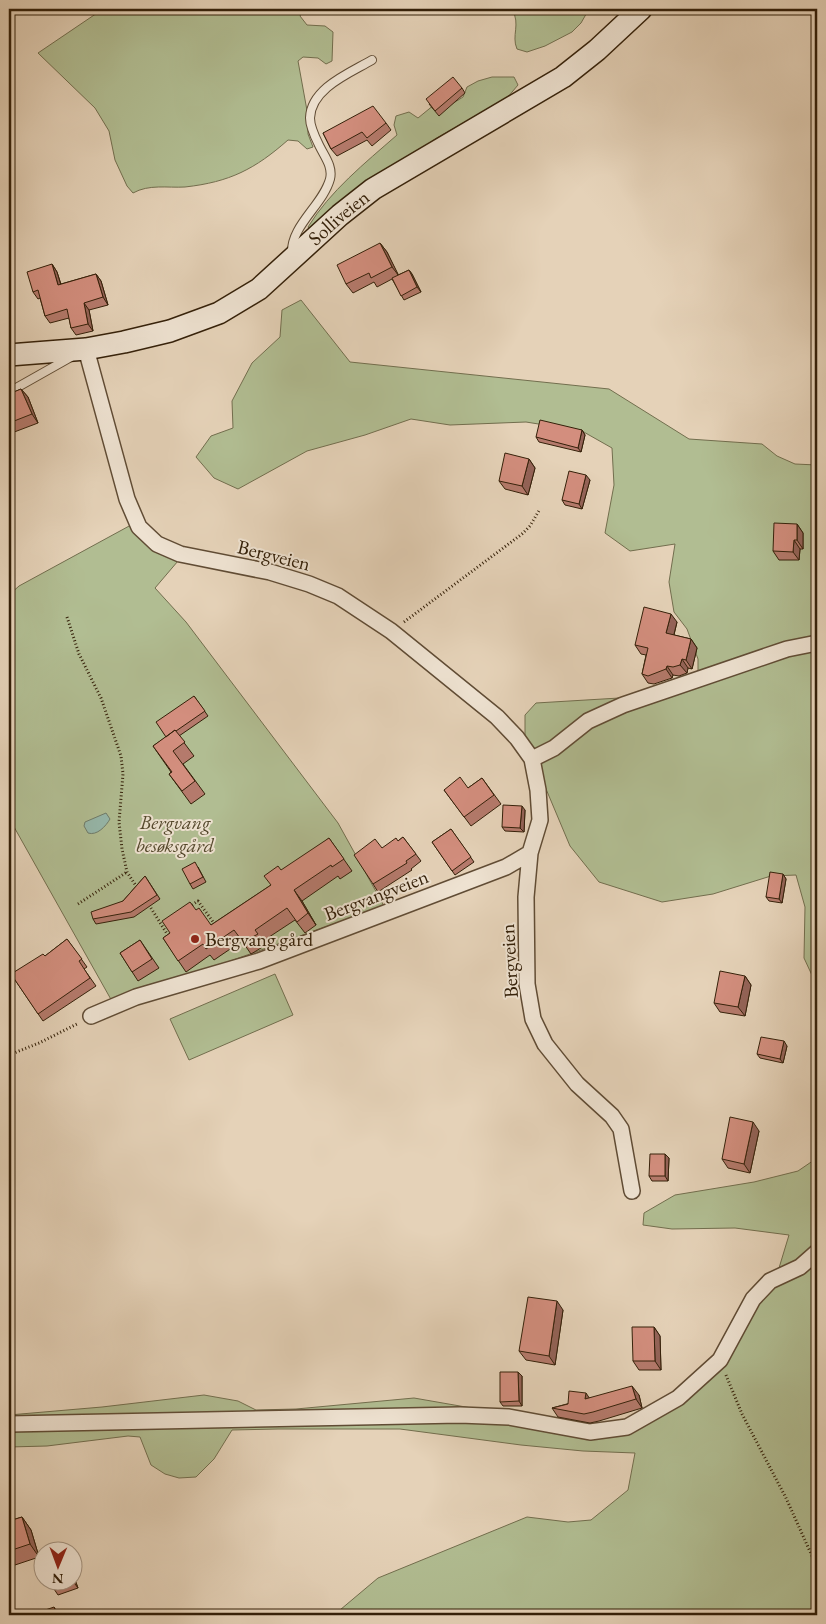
<svg xmlns="http://www.w3.org/2000/svg" width="826" height="1624" viewBox="0 0 826 1624" font-family="'EB Garamond',serif">
<style>
.green{fill:#b1bd92;stroke:#726e4e}
.water{fill:#96b8ab;stroke:#6f7b6a}
.lines{fill:none;stroke-linecap:round;stroke-linejoin:round}
.lane-casing{stroke:#604c35;stroke-width:10}
.street-casing{stroke:#604c35;stroke-width:18}
.secondary-casing{stroke:#342009;stroke-width:24}
.path{stroke:#342009;stroke-width:3;stroke-dasharray:1 2.5;stroke-linecap:butt}
.lane{stroke:#eee2d1;stroke-width:8}
.street{stroke:#eee2d1;stroke-width:15}
.secondary{stroke:#eee2d1;stroke-width:21}
.wall{fill:#b57a6c;stroke:#342009}
.shaded-wall{fill:#946358;stroke:#342009}
.building{fill:#d38e7e;stroke:#342009}
.poi-dot{fill:#8f2418;stroke:#eee2d1;stroke-width:2}
.labels{text-anchor:middle;stroke-width:4;stroke-linejoin:round;paint-order:stroke}
.street-label{font-size:20px;fill:#342009;stroke:#eee2d1}
.park-label{font-size:20px;font-style:italic;fill:#53472b;stroke:#eee2d1}
.poi-label{font-size:20px;fill:#342009;stroke:#eee2d1;text-anchor:start}
</style>
<rect width="100%" height="100%" fill="#e5d2b8"/>
<filter id="stains"><feTurbulence type="fractalNoise" baseFrequency=".004" numOctaves="4"/><feColorMatrix values="0 0 0 0 .2 0 0 0 0 .09 0 0 0 0 .02 0 0 0 .5 -.17"/></filter>
<radialGradient id="worn" r=".72"><stop offset=".6" stop-color="#630" stop-opacity="0"/><stop offset="1" stop-color="#630" stop-opacity=".3"/></radialGradient>
<!-- green -->
<path class="green" d="M103,9H303L300,16L307,25L325,26L333,32L332,61L326,64L318,58L303,57L298,61L308,116V134L313,147L307,149L298,141L288,140C255,169 230,182 185,187C167,188 149,184 133,193L127,186L115,160L109,131L95,108L38,53Z
M512,9H589L581,23L572,32L545,46L527,52L517,49C511,35 521,25 512,9Z
M492,77H514L518,85L507,98L435,139L332,219L310,230L308,227C330,191 365,163 397,135L394,125L396,116L409,112L418,118L440,100L452,104L463,97L467,87L478,81Z
M301,300L350,362L609,389L689,439L762,444L777,456L795,464L817,465V986L804,958L805,907L796,875L771,876L713,894L662,902L599,882L570,846L525,739V715L536,703L636,697L698,687V659L687,629L674,612L669,582L675,544L630,551L605,533L614,485L612,448L582,431L526,422L450,425L411,419L365,435L307,451L238,489L214,478L196,457L211,436L233,428L232,401L252,363L280,337L282,310Z
M131,525L178,561L155,588L186,622L338,823L384,906L113,1003L9,818V595L19,586Z
M275,974L293,1015L189,1060L170,1019Z
M817,1158V1615H334L378,1578L527,1517L568,1522L591,1520L628,1490L635,1453L583,1451L521,1445L400,1429H278L232,1430L214,1459L196,1477L179,1478L165,1474L151,1465L140,1437L128,1436L47,1446L9,1447V1415L102,1407L204,1395L238,1401L256,1410L296,1409L414,1398L592,1429L623,1424L706,1375L753,1315L779,1268L789,1235L735,1228L672,1229L643,1225L644,1213L675,1195L754,1182L798,1171Z"/>
<!-- water -->
<path class="water" d="M106,813L110,819C106,826 97,836 88,833L84,826L85,822Z"/>
<g class="lines">
<!-- lane casing -->
<g class="lane-casing">
<path id="lane" d="M292,254C290,226 323,205 330,179C333,167 325,157 320,147C316,139 310,128 310,118C311,88 350,73 372,60
M9,392L71,357"/>
</g>
<!-- street casing -->
<g class="street-casing">
<path id="street" d="M86,349L127,499L139,527L157,544L180,554L270,572L309,584L338,596L391,631L497,717L517,738L532,759L538,790L540,820L530,853L526,897L527,984L533,1019L545,1044L577,1084L612,1116L621,1129L632,1191
M532,759L554,748L588,721L623,705L787,649L817,643
M91,1016L136,997L259,961L506,867L530,853
M9,1424L460,1415L509,1417L590,1432L627,1427L678,1398L720,1360L753,1299L770,1281L800,1267L817,1252"/>
</g>
<!-- secondary casing -->
<g class="secondary-casing">
<g id="secondary">
<path id="s1" d="M9,355L86,349L124,342L170,331L219,313L259,289L340,215L373,189L563,77L597,50L641,9"/>
</g>
</g>
<!-- path -->
<path class="path" d="M67,617L79,654L101,698L121,756L123,774L119,822L122,849L127,872L138,889
M404,622L522,534L530,526L540,509
M78,904L127,872
M149,905L169,937
M189,907L198,901L216,926
M9,1055L39,1043L79,1023
M726,1375L742,1414L786,1498L817,1567"/>
<!-- lane -->
<use href="#lane" class="lane"/>
<!-- street -->
<use href="#street" class="street"/>
<!-- secondary -->
<use href="#secondary" class="secondary"/>
</g>
<!-- wall -->
<path class="wall" d="M462,88L465,93L439,116L429,104Z
M386,123L391,130L372,146L367,140L337,156L331,149L323,133Z
M380,243L387,252L398,275L409,270L412,274L421,292L404,300L392,279L377,287L374,282L353,293L346,284Z
M52,264L57,272L61,284L96,274L101,281L108,305L89,310L93,331L76,335L71,328L69,318L50,323L45,316L40,298L38,299L33,292Z
M21,389L28,397L38,423L9,434V394Z
M582,430L585,435L581,452L539,442L536,437Z
M529,459L535,468L528,495L505,489L499,481Z
M590,480L582,509L565,505L562,500Z
M797,524L803,533V549H800L799,560H779L773,551Z
M677,622L674,635L691,639L697,648L692,669L688,668L687,673L679,676L673,675L672,678L654,684L648,683L642,674L646,655L641,654L635,645Z
M194,696L208,716L179,736L194,756L183,764L205,794L191,804L169,774L171,772L153,746L166,737Z
M482,778L501,804L471,826L444,790L468,788Z
M525,810L524,832L505,831L502,827Z
M451,829L474,862L455,875L432,842Z
M403,837L421,861L411,869L412,870L378,892L373,884L398,841Z
M329,838L352,871L340,879L338,876L302,901L316,925L305,933L295,920L263,941L266,945L251,954L242,941L214,960L210,955L186,972L163,938L170,933L196,910L211,925L271,885Z
M198,867L206,882L193,889L190,884Z
M783,874L786,879L782,903L769,901L766,897Z
M145,876L160,899L134,917L96,924L93,919L123,901Z
M67,939L87,967L84,969L96,986L43,1021L11,974L45,956Z
M140,940L159,968L138,981L120,953Z
M745,976L751,985L745,1016L720,1012L714,1003Z
M787,1046L783,1063L760,1058L757,1054Z
M759,1131L750,1173L728,1168L722,1159Z
M669,1158L668,1181H652L649,1176Z
M563,1310L555,1365L526,1360L519,1351Z
M654,1327L660,1336L661,1370H639L633,1361Z
M522,1376V1406H503L500,1402Z
M639,1395L642,1408L599,1421L590,1423L558,1417L552,1408L589,1398Z
M22,1517L31,1530L39,1557L9,1567V1521Z
M72,1572L78,1588L58,1595L52,1586L50,1582H72Z"/>
<!-- shaded-wall -->
<path class="shaded-wall" d="M380,243L387,252L399,276L392,267Z
M52,264L57,272L63,292L58,285Z
M409,270L412,274L421,292L417,287Z
M96,274L101,281L108,305L103,297Z
M84,303L89,310L93,331L88,324Z
M21,389L28,397L38,423L32,414Z
M582,430L585,435L581,452L578,448Z
M529,459L535,468L528,495L522,486Z
M586,475L590,480L582,509L579,504Z
M797,524L803,533V549L797,540Z
M794,540L800,549L799,560L793,552Z
M671,614L677,622L672,642L666,633Z
M691,639L697,648L692,669L686,660Z
M682,659L688,668L687,673L680,665Z
M667,666L673,675L672,678L666,669Z
M522,806L525,810L524,832L520,828Z
M783,874L786,879L782,903L779,899Z
M294,890L302,901L316,925L308,913Z
M745,976L751,985L745,1016L738,1007Z
M784,1041L787,1046L783,1063L780,1059Z
M753,1122L759,1131L750,1173L744,1164Z
M665,1154L669,1158L668,1181L665,1176Z
M557,1301L563,1310L555,1365L549,1356Z
M654,1327L660,1336L661,1370L655,1361Z
M518,1372L522,1376V1406L519,1401Z
M632,1386L639,1395L642,1408L636,1399Z
M586,1393L592,1402L585,1399Z
M22,1517L31,1530L39,1557L30,1544Z
M72,1572L78,1588L72,1580Z
M54,1607L59,1615H57Z"/>
<!-- building -->
<path class="building" d="M453,77L462,88L435,111L426,99Z
M373,106L386,123L367,138L362,132L331,149L323,133Z
M380,243L392,267L371,278L369,273L346,284L337,265Z
M52,264L58,285L96,274L103,297L84,303L88,324L71,328L67,309L45,316L38,290L33,292L27,272Z
M409,270L417,287L401,296L392,278Z
M21,389L32,414L9,423V394Z
M540,420L582,430L578,448L536,437Z
M505,453L529,459L522,486L499,481Z
M569,471L586,475L579,504L562,500Z
M774,523L797,524V540H794L793,552L773,551Z
M817,582V592L813,584Z
M644,607L671,614L666,633L691,639L686,660L682,659L680,665L673,667L667,666L666,669L648,676L642,674L648,648L635,645Z
M194,696L205,711L176,731L175,730L166,737L156,722Z
M175,730L185,742L173,751L195,781L182,791L169,774L172,772L153,746Z
M460,777L468,788L482,778L494,795L464,817L444,790Z
M503,805L522,806L520,828L502,827Z
M451,829L471,857L452,871L432,842Z
M403,837L416,854L406,861L407,863L373,884L354,855L375,839L382,848L396,838L398,841Z
M329,838L344,859L332,867L331,865L294,890L308,913L297,922L287,908L255,930L258,934L243,942L234,930L206,949L203,944L178,961L163,938L170,933L162,921L190,902L196,910L199,908L211,925L271,885L264,876L278,866L281,870Z
M195,862L203,877L190,884L182,869Z
M770,872L783,874L779,899L766,897Z
M145,876L157,895L131,912L93,919L91,912L123,901Z
M67,939L82,959L79,961L90,978L38,1014L11,974L43,954L45,956Z
M140,940L152,959L132,972L120,953Z
M720,971L745,976L738,1007L714,1003Z
M761,1037L784,1041L780,1059L757,1054Z
M730,1117L753,1122L744,1164L722,1159Z
M650,1154H665V1176H649Z
M528,1297L557,1301L549,1356L519,1351Z
M632,1327H654L655,1361H633Z
M500,1372H518L519,1401L500,1402Z
M632,1386L636,1399L593,1412L584,1414L552,1408L568,1404L569,1391L586,1393L585,1399Z
M22,1517L30,1544L9,1551V1521Z
M50,1582H64L52,1586Z
M54,1607L57,1615H31Z"/>
<!-- markers -->
<circle class="poi-dot" cx="195" cy="939" r="5"/>
<g class="labels">
<!-- street labels -->
<g class="street-label">
<text dy="7" stroke="none"><textPath href="#s1" startOffset="369">Solliveien</textPath></text>
<text transform="translate(274 555) rotate(14)" y="7">Bergveien</text>
<text transform="translate(376 895) rotate(-21)" y="7">Bergvangveien</text>
<text transform="translate(509 961) rotate(-93)" y="7">Bergveien</text>
</g>
<!-- park labels -->
<g class="park-label">
<text x="175" y="829">Bergvang<tspan x="175" dy="23">besøksgård</tspan></text>
</g>
<!-- poi labels -->
<g class="poi-label">
<text x="205" y="946">Bergvang gård</text>
</g>
</g>
<!-- margin -->
<rect width="826" height="1624" fill="none" stroke="#e5d2b8" stroke-width="30"/>
<rect x="10" y="10" width="806" height="1604" fill="none" stroke="#342009" stroke-width="2.5"/>
<rect x="15" y="15" width="796" height="1594" fill="none" stroke="#342009"/>
<!-- north arrow -->
<g transform="translate(58 1566) rotate(181)"><circle r="24" fill="#eee2d1" stroke="#a49481"/>
<path d="M0-4L9 19L0 12L-9 19Z" fill="#8f2418"/>
<text y="-8" font-size="14" font-weight="bold" text-anchor="middle" fill="#342009">N</text>
</g>
<rect width="100%" height="100%" filter="url(#stains)"/>
<rect width="100%" height="100%" fill="url(#worn)"/>
</svg>
